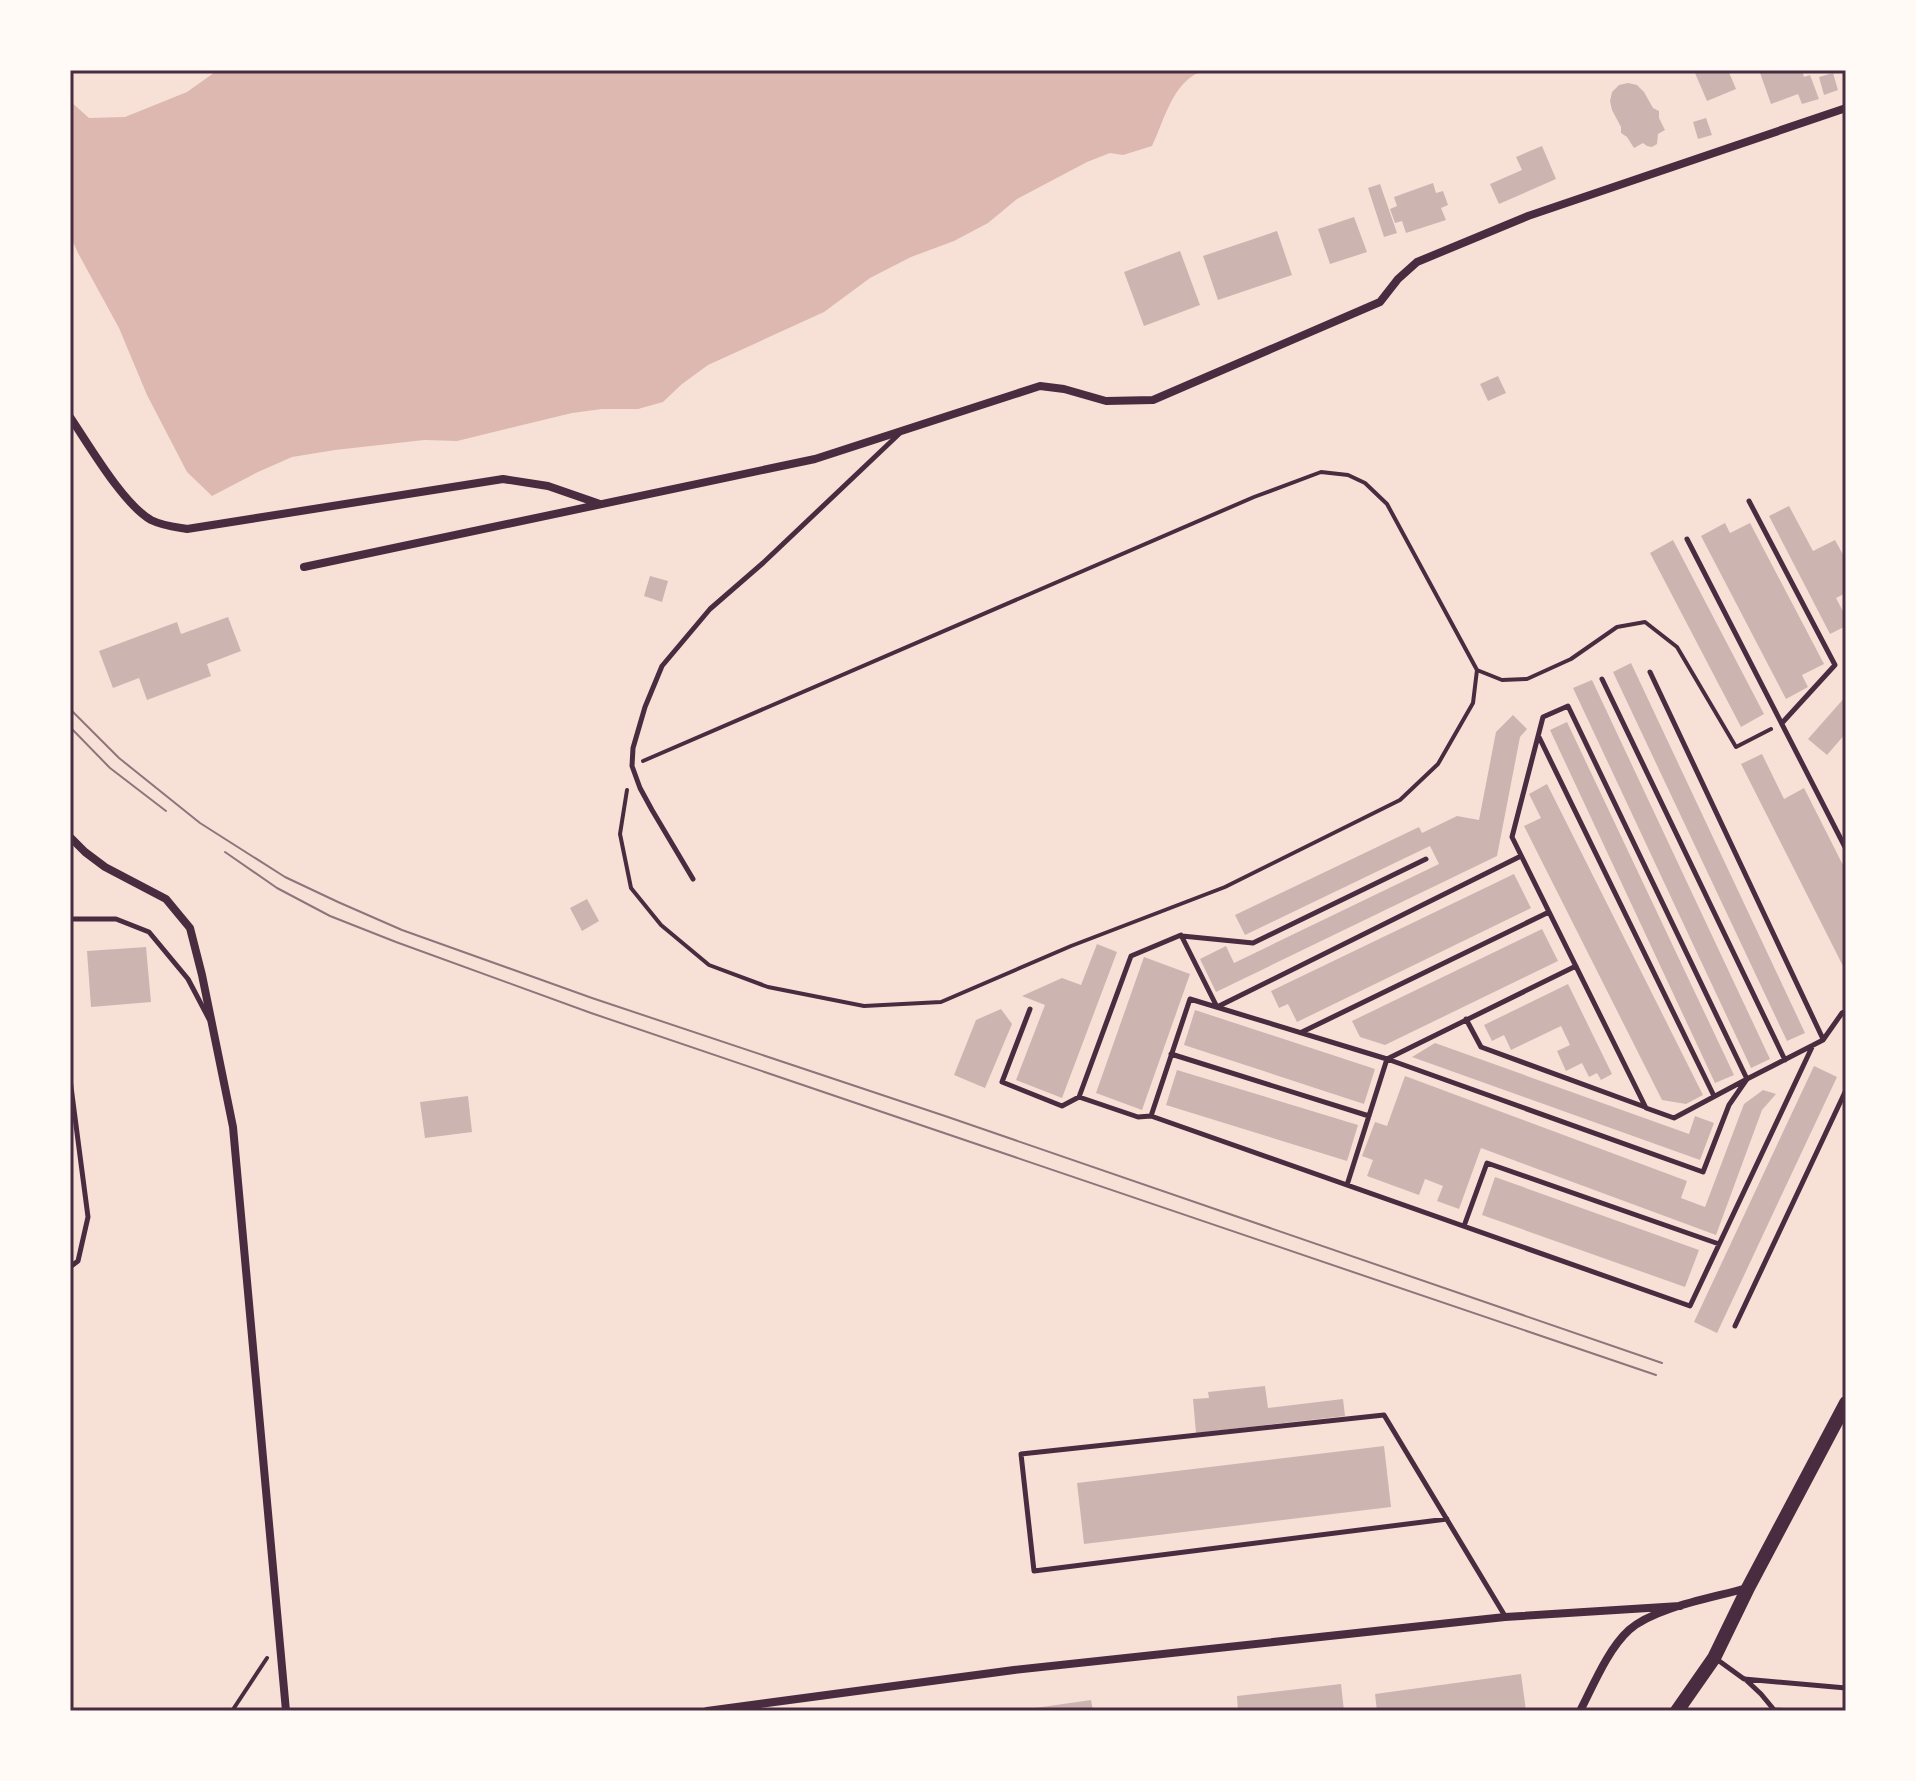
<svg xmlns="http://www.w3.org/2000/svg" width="1916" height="1781" viewBox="0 0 1916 1781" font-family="'Noto Sans',sans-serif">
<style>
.water{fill:#dcb8b0}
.building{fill:#ccb4b1}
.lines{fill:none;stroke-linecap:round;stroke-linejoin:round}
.path{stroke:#4a2c40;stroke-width:4}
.service{stroke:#4a2c40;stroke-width:5}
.minor{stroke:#4a2c40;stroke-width:8}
.secondary{stroke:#4a2c40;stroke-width:14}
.tram{stroke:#8f747c;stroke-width:2}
.neatline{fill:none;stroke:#4a2c40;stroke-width:3}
</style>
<rect width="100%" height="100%" fill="#f7e1d7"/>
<!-- water -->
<path class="water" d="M218,70H1213C1207,71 1199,72 1194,75C1171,89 1163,123 1152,146L1123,155L1110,153L1087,162L1017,199L988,223L954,241L911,257L870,278L824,312L708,365L682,384L663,402L638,409H602L572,413L457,441L424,440L335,450L292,457L258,472L212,496L187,472L147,395L119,328L78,253L70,235V101L89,118L125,117L187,92Z"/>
<!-- building -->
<path class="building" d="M1702,70H1728L1736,89L1707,101L1695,73Z
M1759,70H1802L1804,77L1810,75L1819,99L1802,104L1798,94L1771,104Z
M1833,73L1838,90L1824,95L1819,77Z
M1628,83L1637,85L1644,92L1653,108L1659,111V118L1665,130L1658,134L1657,144L1652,147L1647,146L1643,143L1634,148L1627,137L1621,133V127L1612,110L1610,101L1612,92L1619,85Z
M1706,118L1712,135L1698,139L1693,122Z
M1542,146L1556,179L1499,204L1490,184L1522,170L1516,157Z
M1433,183L1436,193L1443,191L1448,205L1441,208L1446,220L1406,233L1402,221L1395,223L1390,209L1397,206L1394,197Z
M1380,184L1397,233L1384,237L1368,188Z
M1354,217L1367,252L1330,264L1318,229Z
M1277,231L1292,275L1218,300L1203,256Z
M1180,251L1200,305L1144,326L1124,272Z
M1498,376L1506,393L1488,401L1480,384Z
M1789,506L1813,551L1835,540L1846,560V593L1836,598L1846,617V626L1830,634L1769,516Z
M1725,523L1730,533L1750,523L1824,664L1802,675L1808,687L1786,699L1701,536Z
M1673,540L1764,714L1741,727L1650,553Z
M650,576L668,581L662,602L644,596Z
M228,617L241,651L207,664L211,676L147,700L139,678L113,688L99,651L177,622L181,634Z
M1631,663L1805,1033L1787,1041L1613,672Z
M1592,680L1770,1059L1751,1068L1573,688Z
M1846,696V733L1827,755L1808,739Z
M1513,715L1527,729L1520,737L1497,856L1216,992L1200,959L1226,946L1234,963L1439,864L1430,846L1245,935L1235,915L1419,827L1422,833L1457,816L1479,820L1496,732Z
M1567,722L1734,1075L1715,1083L1550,730Z
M1762,754L1784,799L1804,788L1846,871V972L1741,764Z
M1547,784L1703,1095L1686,1104L1662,1100L1524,826L1541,818L1529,794Z
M1514,874L1531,908L1297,1022L1288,1004L1279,1008L1271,991Z
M587,899L599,921L582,931L570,908Z
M1542,929L1558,961L1385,1045L1360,1037L1352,1021Z
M1097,944L1117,952L1062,1098L1016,1080L1045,1005L1022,996L1062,978L1081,985Z
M146,947L151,1002L91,1007L87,951Z
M1144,957L1190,974L1142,1110L1096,1093Z
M1568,984L1612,1074L1601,1080L1597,1073L1589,1077L1582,1063L1566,1071L1557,1051L1570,1045L1561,1026L1511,1050L1504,1035L1492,1041L1484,1025Z
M1001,1009L1012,1024L985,1088L954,1075L976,1020Z
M1195,1010L1375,1069L1364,1104L1184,1045Z
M1435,1043L1689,1134L1695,1116L1714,1123L1700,1160L1412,1057Z
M1814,1066L1837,1077L1717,1333L1694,1322Z
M1177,1070L1358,1125L1347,1161L1166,1105Z
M1405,1076L1687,1181L1681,1198L1705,1207L1744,1104L1763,1090L1776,1094L1762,1110L1716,1235L1481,1148L1459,1209L1437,1201L1443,1186L1425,1179L1419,1195L1367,1176L1373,1160L1362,1156L1375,1122L1387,1126Z
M468,1096L472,1132L425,1138L420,1102Z
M1495,1177L1699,1250L1685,1287L1482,1215Z
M1265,1386L1268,1408L1343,1399L1345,1416L1196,1433L1193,1399L1209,1398L1208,1392Z
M1384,1446L1391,1507L1084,1544L1077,1483Z
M1521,1674L1526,1711H1377L1375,1694Z
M1341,1684L1344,1711H1238L1237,1696Z
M1091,1700L1093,1711H1028V1709Z"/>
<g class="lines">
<!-- path -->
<path class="path" d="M643,761L1254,497L1321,472L1348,475L1365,483L1387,504L1477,670L1502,680L1527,679L1571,659L1617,627L1645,622L1677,647L1736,747L1771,729
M627,790L620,834L631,888L661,925L709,965L768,987L864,1006L941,1002L1071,946L1225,887L1400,800L1438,764L1473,703L1477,670
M232,1711L267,1658"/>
<!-- service -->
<path class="service" d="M1749,501L1835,665L1782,723
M1687,539L1846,849
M1650,672L1823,1039
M1602,679L1785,1060
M1568,706L1747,1079L1674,1118L1646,1108L1512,837L1543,717Z
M1539,737L1714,1096
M693,879L652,810L640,788L632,766L633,748L645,707L662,666L710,609L763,563L899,434
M70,921L72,919H116L149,932L188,979L209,1019
M1182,936L1253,943L1426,859
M1030,1009L1002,1082L1062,1106L1079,1097L1138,1117L1151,1116
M1466,1019L1481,1047L1645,1107
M1302,1032L1549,912
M1813,1045L1690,1306L1151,1116L1190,999L1387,1059L1703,1172L1729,1105L1747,1079L1823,1040L1842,1013L1846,1011
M1171,1054L1369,1116
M70,1079L88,1217L78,1261L70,1267
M1079,1097L1131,956L1181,935L1217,1007L1521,856
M1347,1185L1387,1059L1576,966
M1464,1226L1487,1163L1719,1244
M1735,1326L1846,1090
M1447,1519L1034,1571L1021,1454L1384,1415L1505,1616
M1715,1658L1744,1679L1846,1688
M1745,1679L1761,1694L1775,1711
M1775,1710L1796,1711"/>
<!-- minor -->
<path class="minor" d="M70,417C89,445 123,504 151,520C163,526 175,527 187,529L503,479L548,486L600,504
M304,567L815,459L1040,386L1064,389L1106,401L1153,400L1380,302L1398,279L1417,262L1528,216L1846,108
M70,837L85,852L105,867L166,899L190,928L202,975L233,1127L286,1711
M707,1711L1014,1670L1505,1617L1680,1606
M1580,1711C1593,1686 1608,1649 1629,1630C1655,1607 1713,1598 1747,1588"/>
<!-- secondary -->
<path class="secondary" d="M1677,1711L1714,1658L1748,1588L1846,1403"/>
<!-- tram -->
<path class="tram" d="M70,709L119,758L200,823L285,877L338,902L402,930L592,998L945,1116L1662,1363
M70,727L110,768L166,811
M225,852L277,888L330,916L396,942L591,1013L1656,1375"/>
</g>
<!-- border -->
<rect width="1916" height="1781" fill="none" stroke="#fffaf5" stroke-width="144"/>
<rect x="72" y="72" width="1772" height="1637" class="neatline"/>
</svg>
